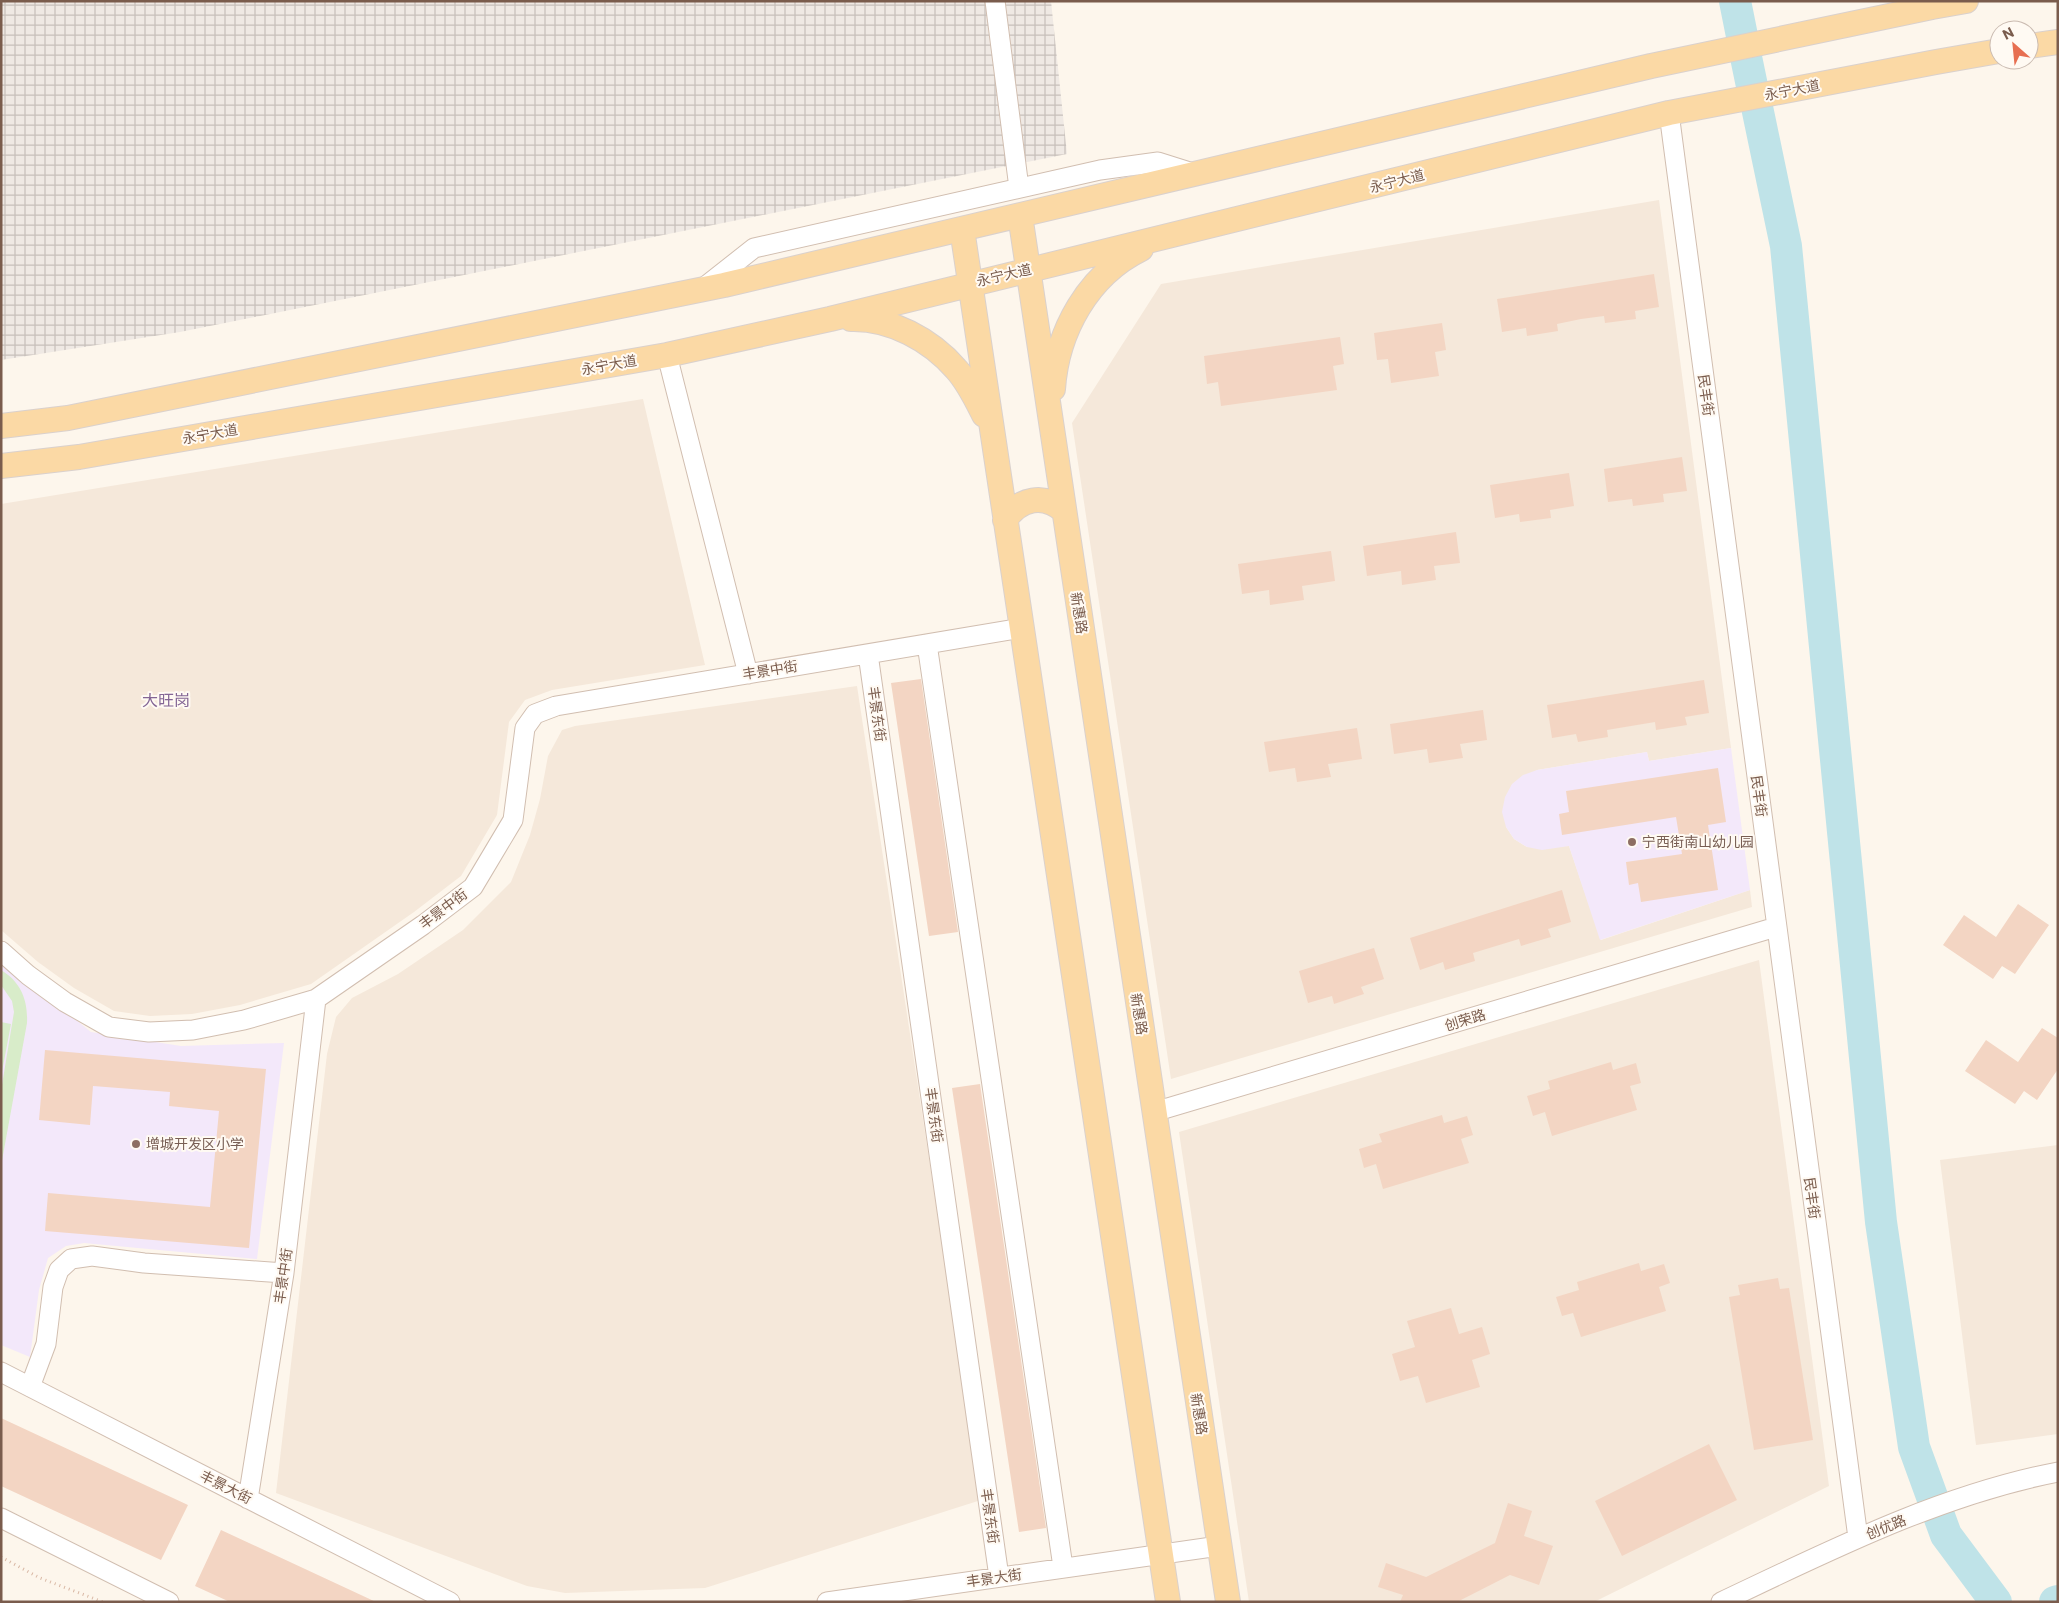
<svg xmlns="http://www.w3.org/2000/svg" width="2059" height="1603" viewBox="0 0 2059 1603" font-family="Commissioner,'Noto Sans SC',sans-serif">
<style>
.residential{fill:#f5e8da}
.industrial{fill:url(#industrial-grid)}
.education{fill:#f3e8fa}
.garden{fill:#d8ecc9}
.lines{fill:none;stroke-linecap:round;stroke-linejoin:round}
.river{stroke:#bfe3e8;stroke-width:32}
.building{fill:#f3d5c3}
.minor-casing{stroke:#d1beb0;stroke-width:21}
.major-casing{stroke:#dad1cd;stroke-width:26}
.path{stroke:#d9b8a5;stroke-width:3;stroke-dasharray:1 4;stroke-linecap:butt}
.minor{stroke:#fff;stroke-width:19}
.major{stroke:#fbd9a5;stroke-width:24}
.education-dot{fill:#8d6e63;stroke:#fffaf3;stroke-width:2}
.labels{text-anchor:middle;stroke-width:4;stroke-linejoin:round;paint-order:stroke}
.street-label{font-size:14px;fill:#7a5c4d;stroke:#fffaf3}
.education-label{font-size:14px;fill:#785e54;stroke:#fffaf3;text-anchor:start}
.quarter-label{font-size:16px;fill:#846695;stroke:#fffaf3}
</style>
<defs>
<pattern id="industrial-grid" width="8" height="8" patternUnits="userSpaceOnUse" patternTransform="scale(1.25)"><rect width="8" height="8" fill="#efe9e4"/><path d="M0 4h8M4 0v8" fill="none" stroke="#c7c0bb"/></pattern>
</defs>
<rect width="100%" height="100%" fill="#fdf6ec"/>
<!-- residential -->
<path class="residential" d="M1659,200L1731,748L1649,761L1647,752L1537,770L1506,827L1514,839L1527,847L1569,846L1601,940L1750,890L1752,907L1171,1079L1072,423L1161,284Z
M643,399L705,665L552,690L525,700L509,722L497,815L461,876L414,912L311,984L240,1005L192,1014L150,1016L114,1011L74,988L38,962L1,930V504Z
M857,686L981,1500L705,1588L565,1593L527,1586L276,1493L327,1054L336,1017L352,998L398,974L463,930L511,882L530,835L540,799L548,756L562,730L575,726Z
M1759,960L1829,1486L1594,1602H1249L1179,1132Z
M2058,1145V1434L1976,1445L1940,1160Z"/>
<!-- industrial -->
<path class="industrial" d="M1,1H1051L1067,154L180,332L1,360Z"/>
<!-- education -->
<path class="education" d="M1731,748L1750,890L1600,940L1569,846L1542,850L1527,847L1514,839L1506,827L1502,812L1505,797L1512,784L1523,775L1537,770L1647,752L1649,761Z
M1,959L91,1032L181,1046L284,1043L257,1259L84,1243L66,1246L48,1258L39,1290L30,1357L1,1345Z"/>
<!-- garden -->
<path class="garden" d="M1,970C21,982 28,1000 27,1023L1,1166V1091L14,1012L12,1001L1,985Z
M1,1022L11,1024L1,1077Z"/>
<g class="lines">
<!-- river -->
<path class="river" d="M1735,1L1742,36
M1746,57L1752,86
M1757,107L1786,246L1881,1222L1914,1447L1946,1535L1996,1602
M2055,1602L2058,1601"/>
</g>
<!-- building -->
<path class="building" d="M1654,274L1659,307L1635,311L1636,319L1605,323L1604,316L1581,319L1557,324L1558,331L1527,336L1526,328L1502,332L1497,299Z
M1442,323L1446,350L1435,352L1439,376L1391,383L1388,359L1377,360L1374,333Z
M1340,337L1344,364L1333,366L1337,390L1221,406L1218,382L1207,384L1204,356Z
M1682,457L1687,491L1663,494L1664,502L1633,506L1632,499L1608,502L1604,469Z
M1569,473L1574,506L1550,510L1551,518L1520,522L1519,514L1495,518L1490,485Z
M1456,532L1460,563L1434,566L1436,580L1402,585L1401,571L1367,576L1363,546Z
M1331,551L1335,581L1302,586L1304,600L1270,605L1269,590L1242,594L1238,564Z
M921,679L958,932L929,936L891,683Z
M1704,680L1709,713L1685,717L1687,725L1656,730L1655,722L1607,730L1608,737L1578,742L1576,734L1552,738L1547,705Z
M1483,710L1487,740L1460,744L1463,758L1429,763L1427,749L1394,754L1390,724Z
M1357,728L1362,759L1328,764L1331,777L1297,782L1295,768L1269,772L1264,742Z
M1718,768L1726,822L1708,825L1718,890L1641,902L1638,883L1629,885L1626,862L1682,854L1676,817L1562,835L1559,814L1569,812L1566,791Z
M1562,890L1571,922L1548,929L1551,937L1521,946L1519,939L1473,953L1475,961L1445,970L1443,962L1420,970L1410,938Z
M2018,904L2049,925L2015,974L2002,966L1993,979L1943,945L1964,915L1996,937Z
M1374,948L1384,979L1361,987L1364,994L1334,1004L1332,996L1308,1003L1299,971Z
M2042,1028L2058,1038V1069L2037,1100L2024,1091L2015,1104L1965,1071L1986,1040L2018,1062Z
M45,1050L266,1069L249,1248L45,1231L48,1193L210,1207L219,1111L169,1106L170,1092L93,1086L90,1125L39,1120Z
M1611,1062L1613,1070L1636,1063L1641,1083L1630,1086L1637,1110L1552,1136L1545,1112L1533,1116L1527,1096L1550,1089L1548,1081Z
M980,1084L1046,1528L1019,1532L952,1088Z
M1442,1115L1444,1123L1467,1116L1473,1135L1461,1139L1469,1163L1383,1189L1376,1164L1364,1168L1359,1149L1382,1142L1379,1134Z
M1639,1263L1641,1271L1664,1264L1670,1283L1659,1287L1666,1311L1581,1337L1573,1313L1562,1316L1556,1297L1579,1290L1577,1282Z
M1778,1278L1780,1289L1789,1288L1813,1440L1754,1450L1729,1297L1740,1295L1738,1285Z
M1451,1308L1459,1334L1482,1327L1490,1354L1472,1360L1480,1387L1426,1403L1418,1376L1400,1381L1392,1354L1415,1347L1407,1321Z
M1,1418L188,1505L161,1560L1,1486Z
M1709,1444L1737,1500L1622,1556L1595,1501Z
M1508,1503L1532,1511L1524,1536L1553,1546L1539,1585L1510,1575L1457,1602H1400L1403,1595L1378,1587L1386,1563L1426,1577L1495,1543Z
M221,1530L376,1602H230L195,1586Z"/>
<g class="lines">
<!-- minor casing -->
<g class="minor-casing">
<path id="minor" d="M995,1L1019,188
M1669,113L1858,1538
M702,289L754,248L1100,170L1158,162L1196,174
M667,355L748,674
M927,644L1063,1567
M868,654L999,1577
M1,951L28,975L65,1002L109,1027L149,1032L193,1030L244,1020L316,999L423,925L473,887L513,820L525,728L535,714L556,706L1022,628
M1154,1112L1776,927
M1,1372L450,1602
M30,1387L46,1344L53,1287L59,1270L71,1259L92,1256L144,1263L284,1273
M248,1499L284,1273L316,999
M1,1518L169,1602
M827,1602L1219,1546
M1721,1602C1829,1551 1939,1495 2058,1472"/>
</g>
<!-- major casing -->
<g class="major-casing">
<path id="major" d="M2029,46L2058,42
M1020,215L1228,1602
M962,229L1168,1602
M851,319C891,318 931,340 956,369C968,382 976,399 984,415
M1053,389C1057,331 1088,275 1141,249
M1,426L68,418L724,285L1651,66L1932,7L1966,1
M1,466L79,457L667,355L830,319L1669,113L1936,62L1999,51
M1005,520C1020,498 1044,493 1064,511"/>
</g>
<!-- path -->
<path class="path" d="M1,1557L40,1578L103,1602"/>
<!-- minor -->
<use href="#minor" class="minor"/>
<!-- major -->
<use href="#major" class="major"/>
</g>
<!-- markers -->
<g class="education-dot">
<circle cx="1632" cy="842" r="5"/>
<circle cx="136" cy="1144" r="5"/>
</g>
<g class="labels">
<!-- street labels -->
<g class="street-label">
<text transform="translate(1792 90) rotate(-11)" y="5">永宁大道</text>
<text transform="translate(1397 181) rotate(-14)" y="5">永宁大道</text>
<text transform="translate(1004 275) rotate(-13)" y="5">永宁大道</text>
<text transform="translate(609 365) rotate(-10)" y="5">永宁大道</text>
<text transform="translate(1706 395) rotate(82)" y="5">民丰街</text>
<text transform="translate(210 434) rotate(-10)" y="5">永宁大道</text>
<text transform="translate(1079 613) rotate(81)" y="5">新惠路</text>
<text transform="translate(770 670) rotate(-9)" y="5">丰景中街</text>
<text transform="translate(877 714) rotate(82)" y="5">丰景东街</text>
<text transform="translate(1759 796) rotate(82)" y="5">民丰街</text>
<text transform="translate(443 909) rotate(-37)" y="5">丰景中街</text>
<text transform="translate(1139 1014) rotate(81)" y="5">新惠路</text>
<text transform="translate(1465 1020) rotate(-17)" y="5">创荣路</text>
<text transform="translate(934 1115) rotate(82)" y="5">丰景东街</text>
<text transform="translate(1812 1198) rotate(82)" y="5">民丰街</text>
<text transform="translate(283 1276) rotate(-82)" y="5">丰景中街</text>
<text transform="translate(1199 1414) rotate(81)" y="5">新惠路</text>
<text transform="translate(226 1487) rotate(27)" y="5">丰景大街</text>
<text transform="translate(990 1516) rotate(82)" y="5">丰景东街</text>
<text transform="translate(1886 1527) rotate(-22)" y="5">创优路</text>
<text transform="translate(994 1578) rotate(-8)" y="5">丰景大街</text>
</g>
<!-- education labels -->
<g class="education-label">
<text x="1642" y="847">宁西街南山幼儿园</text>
<text x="146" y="1149">增城开发区小学</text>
</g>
<!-- quarter labels -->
<g class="quarter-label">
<text x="166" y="706">大旺岗</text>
</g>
</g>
<!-- border -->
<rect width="2059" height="1603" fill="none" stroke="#7a5c4d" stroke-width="5"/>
<!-- north arrow -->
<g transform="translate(2014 45) rotate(333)"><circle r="24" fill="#fffaf3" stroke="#cabbb1"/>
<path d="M0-4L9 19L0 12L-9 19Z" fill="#e76f51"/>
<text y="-8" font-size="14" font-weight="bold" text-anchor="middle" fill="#7a5c4d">N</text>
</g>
</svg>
